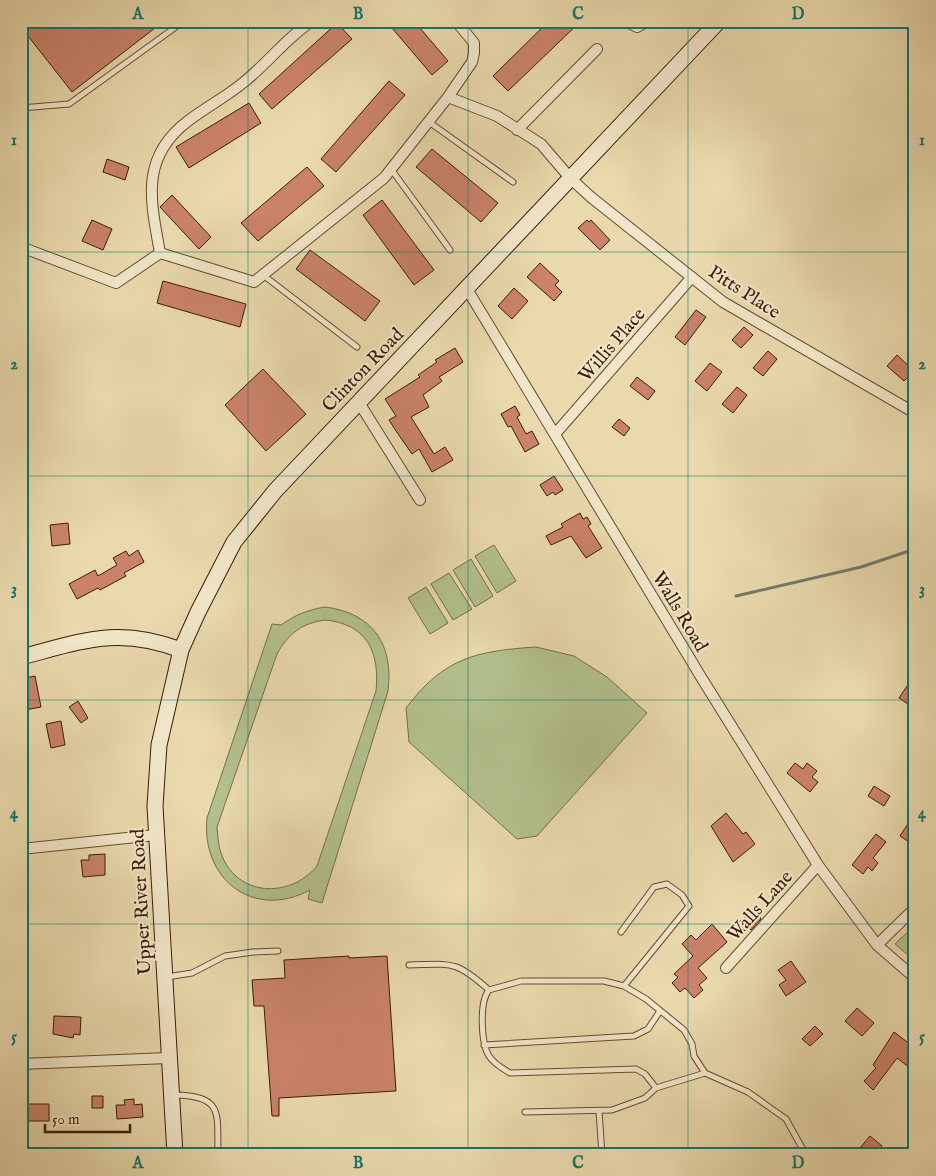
<svg xmlns="http://www.w3.org/2000/svg" width="936" height="1176" viewBox="0 0 936 1176" font-family="'IM FELL English',serif">
<style>
.green{fill:#b2c08d;stroke:#766e4a;fill-rule:evenodd}
.lines{fill:none;stroke-linecap:round;stroke-linejoin:round}
.stream{stroke:#727a6b;stroke-width:3}
.building{fill:#ca826a;stroke:#3b1b07}
.lane-casing{stroke:#664a30;stroke-width:7}
.street-casing{stroke:#664a30;stroke-width:12}
.secondary-casing{stroke:#3b1b07;stroke-width:17}
.lane{stroke:#f1e6c9;stroke-width:5}
.street{stroke:#f1e6c9;stroke-width:10}
.secondary{stroke:#f1e6c9;stroke-width:15}
.grid{fill:none;stroke:#0f766e;stroke-width:1;stroke-opacity:0.55}
.labels{text-anchor:middle;stroke-width:4;stroke-linejoin:round;paint-order:stroke}
.street-label{font-size:19px;fill:#3b1b07;stroke:#f1e6c9}
.neatline{fill:none;stroke:#0f766e;stroke-width:2}
.grid-label{font-size:16px;text-anchor:middle;font-weight:bold;fill:#0f766e}
</style>
<rect width="100%" height="100%" fill="#e9d9ac"/>
<filter id="stains"><feTurbulence type="fractalNoise" baseFrequency=".004" numOctaves="4"/><feColorMatrix values="0 0 0 0 .2 0 0 0 0 .09 0 0 0 0 .02 0 0 0 .5 -.17"/></filter>
<radialGradient id="worn" r=".72"><stop offset=".6" stop-color="#630" stop-opacity="0"/><stop offset="1" stop-color="#630" stop-opacity=".3"/></radialGradient>
<!-- green -->
<path class="green" d="M494,545L516,581L497,593L475,556Z
M471,559L493,596L475,607L453,570Z
M449,573L472,609L453,620L431,584Z
M426,587L448,623L430,634L408,598Z
M325,607C373,613 394,645 388,691L322,903L308,899L310,890C254,920 201,880 207,818L272,624L281,625C295,615 307,610 325,607ZM325,620C367,624 380,652 376,691L317,866C290,899 236,897 221,853C218,845 218,836 217,827L277,654C288,634 302,623 325,620Z
M536,647L574,656L607,677L647,713L537,836L517,839L409,742L406,708C444,658 475,651 536,647Z
M915,925V961L895,944Z"/>
<g class="lines">
<!-- stream -->
<path class="stream" d="M736,596L861,567L915,549"/>
</g>
<!-- building -->
<path class="building" d="M21,21H164L72,92L21,27Z
M386,21H414L448,61L432,75Z
M549,21H581L508,91L493,76Z
M337,23L352,39L272,109L259,94Z
M389,81L405,95L336,172L321,159Z
M249,103L261,123L189,168L176,147Z
M432,149L498,203L481,222L416,167Z
M107,159L129,167L125,180L103,172Z
M307,167L324,186L258,241L241,223Z
M172,195L211,237L199,249L160,207Z
M382,200L434,270L414,285L363,215Z
M92,220L112,229L103,250L82,241Z
M587,220L589,222L591,220L610,240L600,250L578,228Z
M310,250L380,301L365,321L296,269Z
M540,263L559,281L555,285L562,292L554,301L527,277Z
M163,281L246,304L240,327L157,303Z
M514,288L528,301L512,319L498,306Z
M696,310L706,317L685,345L675,337Z
M744,327L753,335L741,348L732,340Z
M455,348L463,362L439,377L442,381L423,395L429,407L411,417L434,454L445,447L453,460L432,472L419,449L412,454L396,431L389,420L396,416L385,399L420,377L418,375L437,362L435,360Z
M768,351L777,359L763,376L753,368Z
M897,355L914,371L904,381L887,366Z
M710,363L722,372L707,391L695,381Z
M263,369L306,414L266,451L225,405Z
M637,377L655,391L648,400L630,386Z
M737,387L747,395L733,413L722,404Z
M515,406L520,415L517,417L526,434L532,431L539,444L525,452L511,426L508,427L501,414Z
M619,419L630,428L624,436L612,427Z
M554,476L563,490L555,495L553,492L547,496L540,485Z
M580,513L583,519L587,517L591,524L588,526L602,548L586,558L571,536L551,545L546,536L563,527L561,524Z
M68,523L70,544L52,546L50,525Z
M138,550L144,562L124,573L126,576L100,590L98,588L77,599L69,584L95,570L98,576L117,565L113,558L126,551L129,556Z
M35,676L41,707L25,710L21,679Z
M907,686L915,692V709L899,698Z
M78,701L88,718L81,723L69,707Z
M61,721L65,745L51,748L46,724Z
M795,763L803,769L807,763L817,771L812,777L818,782L810,792L787,773Z
M874,786L890,796L884,806L868,796Z
M726,813L743,834L746,832L755,844L733,862L711,826Z
M915,813V846L900,836Z
M876,834L886,842L873,858L878,863L872,871L868,867L863,874L852,865Z
M105,854V875L83,877L81,860H89V855Z
M756,910L761,919L751,930L749,928L742,932L737,923Z
M712,924L727,942L698,968L707,978L699,985L703,990L694,998L685,988L680,992L672,983L678,977L674,974L693,956L682,944L691,935L696,940Z
M349,956V958L387,956L396,1091L279,1098V1116H272L264,1006H254L252,980L285,978L284,960Z
M791,961L806,982L786,996L779,985L786,980L778,970Z
M857,1008L874,1023L862,1036L845,1021Z
M54,1016L81,1017L80,1035L74,1034L73,1038L53,1034Z
M815,1026L823,1034L810,1046L802,1039Z
M894,1032L915,1048V1062L910,1068L897,1058L873,1090L864,1081L876,1068L873,1065Z
M92,1096H103V1108H92Z
M134,1099V1105L142,1104L143,1117L117,1119L116,1105H125L124,1100Z
M21,1104H49V1121H21Z
M870,1136L882,1146L874,1155H868L860,1148Z"/>
<g class="lines">
<!-- lane casing -->
<g class="lane-casing">
<path id="lane" d="M21,108L69,104L184,21
M429,122L513,182
M391,169L450,250
M263,275L357,347
M621,932L654,887L667,884L682,895L689,906L624,986
M409,965C453,964 455,960 489,990L521,981H604L624,986L646,999L684,1030L692,1044L694,1056L705,1073L748,1092L786,1119L806,1155
M167,977L192,973L225,956L253,952L278,951
M489,990C479,1002 481,1043 489,1056C494,1064 502,1068 510,1073L636,1069L645,1074L656,1088
M484,1045L634,1036L648,1029L660,1011
M175,1095C224,1096 217,1113 218,1155
M599,1111L602,1155
M525,1112L612,1110L645,1098L656,1088L705,1073"/>
</g>
<!-- street casing -->
<g class="street-casing">
<path id="street" d="M626,21L637,27L648,21
M448,97L497,116L541,144L571,179L592,198L723,302L915,413
M517,130L597,49
M21,247L116,283L160,253L254,282L384,178L448,97L472,62L474,53V43L456,21
M160,253C151,202 139,158 188,121C206,107 226,97 244,82C268,63 286,38 312,21
M467,289L701,677L818,865L877,945L915,978
M358,401L420,500
M556,433L692,277
M21,849L156,835
M877,945L915,908
M726,968L818,865
M21,1064L168,1058"/>
</g>
<!-- secondary casing -->
<g class="secondary-casing">
<path id="secondary" d="M21,657C83,641 118,626 181,650
M175,1155L155,806L159,745L181,650L198,612L234,542L275,491L719,21"/>
</g>
<!-- lane -->
<use href="#lane" class="lane"/>
<!-- street -->
<use href="#street" class="street"/>
<!-- secondary -->
<use href="#secondary" class="secondary"/>
</g>
<!-- grid -->
<path class="grid" d="M248,21V1155M468,21V1155M688,21V1155M21,252H915M21,476H915M21,700H915M21,924H915"/>
<g class="labels">
<!-- street labels -->
<g class="street-label">
<text transform="translate(745 291) rotate(33)" y="7">Pitts Place</text>
<text transform="translate(611 344) rotate(-49)" y="7">Willis Place</text>
<text transform="translate(362 369) rotate(-46)" y="7">Clinton Road</text>
<text transform="translate(681 611) rotate(59)" y="7">Walls Road</text>
<text transform="translate(140 902) rotate(-93)" y="7">Upper River Road</text>
<text transform="translate(759 905) rotate(-48)" y="7">Walls Lane</text>
</g>
</g>
<!-- margin -->
<rect width="936" height="1176" fill="none" stroke="#e9d9ac" stroke-width="55"/>
<!-- scale -->
<path d="M45 1124v8h85v-8" fill="none" stroke="#3b1b07" stroke-width="2.5"/>
<text x="52" y="1124" font-size="15" fill="#3b1b07" stroke="#f1e6c9" stroke-width="4" paint-order="stroke">50 m</text>
<rect x="28" y="28" width="880" height="1120" class="neatline"/>
<g class="grid-label">
<text x="138" y="19">A</text>
<text x="358" y="19">B</text>
<text x="578" y="19">C</text>
<text x="798" y="19">D</text>
<text x="14" y="145">1</text>
<text x="922" y="145">1</text>
<text x="14" y="369">2</text>
<text x="922" y="369">2</text>
<text x="14" y="594">3</text>
<text x="922" y="594">3</text>
<text x="14" y="818">4</text>
<text x="922" y="818">4</text>
<text x="14" y="1042">5</text>
<text x="922" y="1042">5</text>
<text x="138" y="1168">A</text>
<text x="358" y="1168">B</text>
<text x="578" y="1168">C</text>
<text x="798" y="1168">D</text>
</g>
<rect width="100%" height="100%" filter="url(#stains)"/>
<rect width="100%" height="100%" fill="url(#worn)"/>
</svg>
